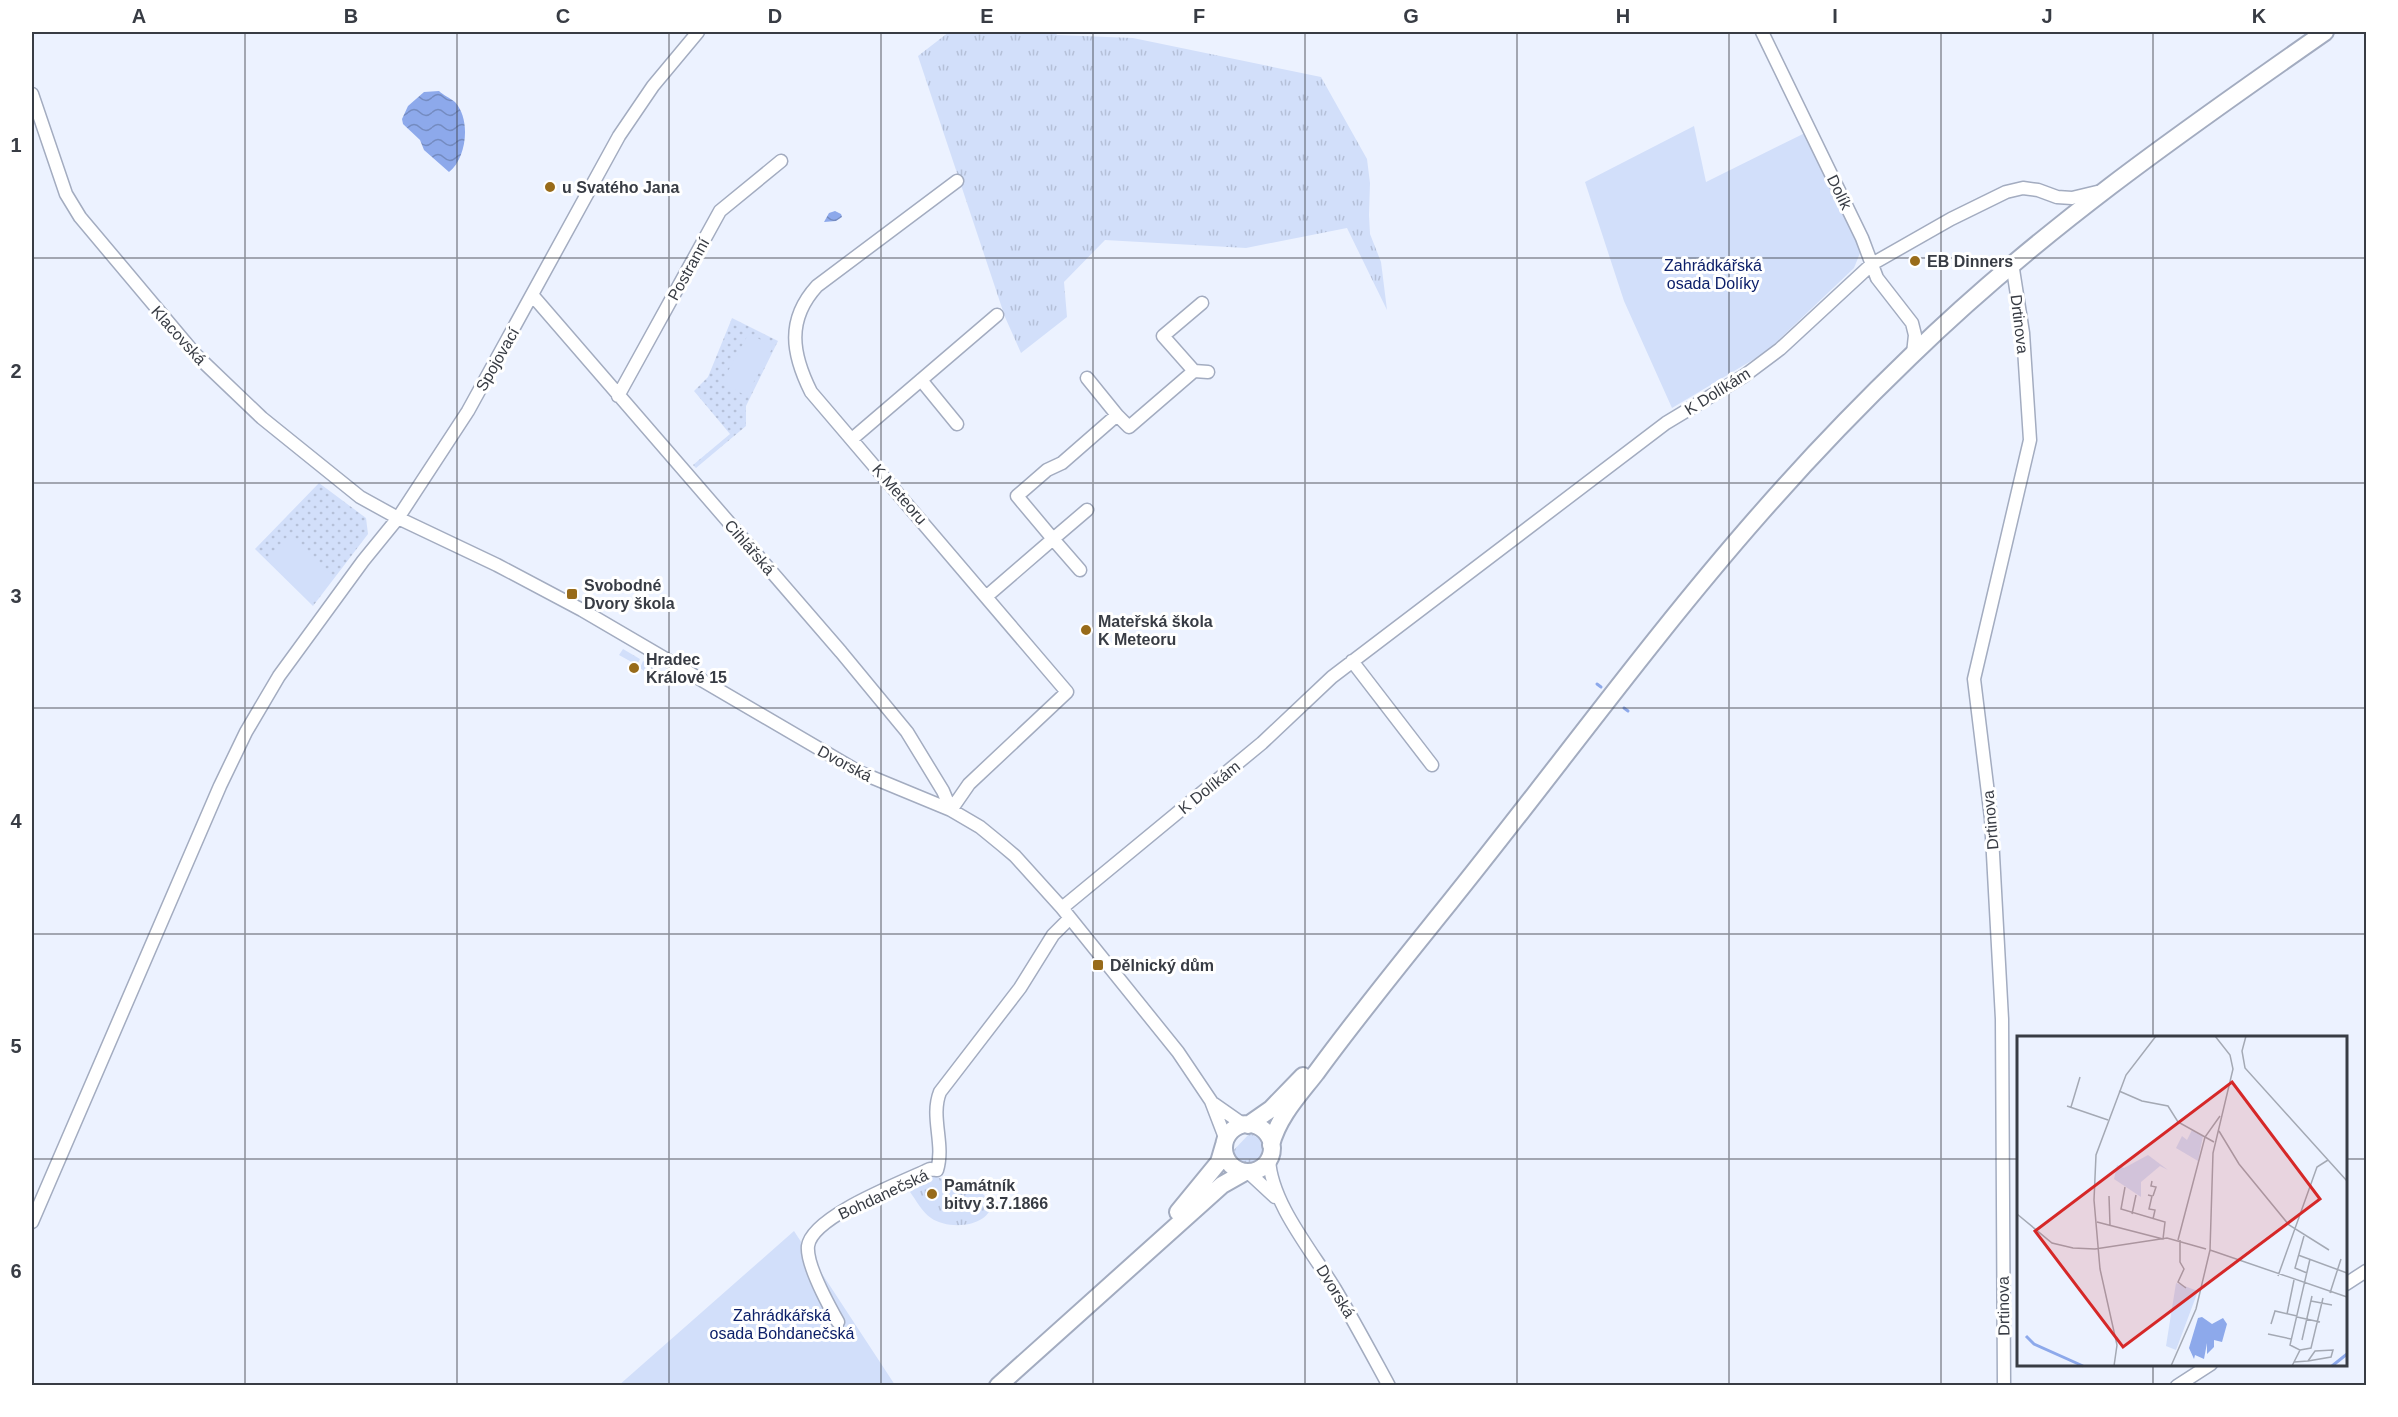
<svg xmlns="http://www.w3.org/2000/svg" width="2398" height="1417" viewBox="0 0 2398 1417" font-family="Arial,sans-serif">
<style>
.grass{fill:url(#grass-tufts)}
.park{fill:url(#park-dots)}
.garden{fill:#d2dffa}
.water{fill:url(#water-waves)}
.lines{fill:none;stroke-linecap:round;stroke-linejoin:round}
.stream{stroke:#8da9eb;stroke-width:3}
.street-casing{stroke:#a3acc0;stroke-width:15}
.secondary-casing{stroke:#a3acc0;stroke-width:20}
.street{stroke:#fff;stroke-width:12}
.secondary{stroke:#fff;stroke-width:16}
.grid{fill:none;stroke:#383c44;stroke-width:1.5;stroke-opacity:0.55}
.poi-dot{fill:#986b1a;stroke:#fff;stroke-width:2}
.labels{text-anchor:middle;stroke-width:6;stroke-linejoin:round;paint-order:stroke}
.poi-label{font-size:16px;font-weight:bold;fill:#383c44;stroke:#fff;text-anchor:start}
.street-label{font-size:16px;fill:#383c44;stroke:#fff}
.park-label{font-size:16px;fill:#0d206a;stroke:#fff}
.inset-river{fill:none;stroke:#8da9eb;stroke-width:3}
.inset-road{fill:none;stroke:#a4a9b4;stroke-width:1.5}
.view{fill:#d62828;fill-opacity:0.15;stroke:#d62828;stroke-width:3}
.inset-edge{fill:none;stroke:#383c44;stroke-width:3}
.neatline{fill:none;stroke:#383c44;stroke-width:2}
.grid-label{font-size:20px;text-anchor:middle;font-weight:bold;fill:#383c44}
</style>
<defs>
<pattern id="grass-tufts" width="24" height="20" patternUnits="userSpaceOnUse" patternTransform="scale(1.5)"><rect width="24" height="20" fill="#d2dffa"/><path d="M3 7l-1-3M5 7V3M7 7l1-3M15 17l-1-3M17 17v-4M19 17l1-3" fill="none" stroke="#b5c0d8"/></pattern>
<pattern id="park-dots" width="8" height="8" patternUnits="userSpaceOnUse" patternTransform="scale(1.5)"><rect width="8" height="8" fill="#d2dffa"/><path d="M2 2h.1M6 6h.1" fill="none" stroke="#b5c0d8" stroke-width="1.8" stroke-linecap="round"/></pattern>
<pattern id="water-waves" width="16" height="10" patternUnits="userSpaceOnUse" patternTransform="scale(1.5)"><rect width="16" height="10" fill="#8da9eb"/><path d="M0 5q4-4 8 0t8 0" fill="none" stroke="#748bc0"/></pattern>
</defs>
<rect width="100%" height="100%" fill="#ecf2ff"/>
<!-- grass -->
<path class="grass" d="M949,32H1055L1057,35L1133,38L1321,77L1367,159L1370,183L1369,215L1370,234L1381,262L1387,310L1347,228L1246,248L1105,240L1064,282L1067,317L1021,353L1005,317L918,56Z
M623,649L640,659L637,665L619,655Z
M643,661L673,679L669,686C661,687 649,674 640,668Z
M1250,1133L1261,1140L1264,1149L1258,1161L1245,1164L1237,1160L1232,1152Z
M931,1175L982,1193L992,1204C988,1228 948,1230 931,1218C922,1212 916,1200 910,1192L914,1182Z"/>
<!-- park -->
<path class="park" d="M732,318L778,341L746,406V426L696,468L693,465L730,434L694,391L708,377Z
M319,483L366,518L368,534L313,606L255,549Z"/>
<!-- garden -->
<path class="garden" d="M1694,126L1706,182L1805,133L1862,248L1854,268L1766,352L1672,408L1624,301L1585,182Z
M749,333L773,347L746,396L722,382Z
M290,534L333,576L309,601L266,559Z
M794,1231L895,1385L618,1386Z"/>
<!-- water -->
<path class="water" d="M439,91C443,95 450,98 455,102C471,119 467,158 449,172L424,150L420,140L403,124L402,119L408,106L424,92Z
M835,211L841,214L842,217L836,221L824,222L829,213Z"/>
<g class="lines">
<!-- stream -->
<path class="stream" d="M1597,684L1601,687
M1624,708L1628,711"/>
<!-- street casing -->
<g class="street-casing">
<path id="street" d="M1762,32L1862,238L1877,278L1912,323L1915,335L1913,354
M32,94L66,194L80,217L196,355L262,418L360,497L398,518L497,565L582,610L859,772L951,810L980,827L1002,845L1015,856L1062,908L1178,1052L1211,1101L1226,1140
M533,296L841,652L907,732L943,791L951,810
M1194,371L1208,372
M921,380L957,424
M618,396L720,211L781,161
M1117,415L1129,427L1194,371L1163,336L1202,303
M852,439L997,315
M1080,570L1053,539L1087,510
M987,596L1053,539L1017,496L1047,470L1062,463L1117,415L1087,378
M1352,661L1432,765
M951,810L969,784L1067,692L811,392C792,354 786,320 817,286L957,181
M1062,908L1262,743L1332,677L1666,423L1744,376L1780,349L1872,264L1951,219L2006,192L2023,188L2038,190L2057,197L2072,198L2097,192
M1214,1104L1244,1125
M1269,1159C1271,1203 1312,1251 1335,1289C1354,1321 1371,1353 1389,1386
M1248,1172L1275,1197
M32,1222L220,786L246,732L279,676L363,561L398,518L468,411L619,136L653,86L698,32
M2346,1284L2366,1271
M838,1322C829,1306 806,1264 808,1246C812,1216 903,1182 930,1169L937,1170C945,1144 930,1117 940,1092L1020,988L1053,935L1070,918
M2004,1386L2002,1019L1991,818L1974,679L2030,440L2023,333L2012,263
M2177,1386L2211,1364"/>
</g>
<!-- secondary casing -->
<g class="secondary-casing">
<path id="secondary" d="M1224 1148a24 24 0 1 1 48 0a24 24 0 1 1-48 0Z
M1248,1125L1271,1109L1303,1076
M1271,1145C1278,1117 1299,1095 1316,1073C1359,1014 1405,958 1450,902C1554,773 1651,638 1760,514C1808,459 1858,407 1910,357C2037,233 2180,133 2325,32
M1178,1212L1219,1162L1224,1145
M998,1386L1222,1185L1245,1172"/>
</g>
<!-- street -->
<use href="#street" class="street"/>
<!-- secondary -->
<use href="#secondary" class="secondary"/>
</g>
<!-- grid -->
<path class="grid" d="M245,32V1386M457,32V1386M669,32V1386M881,32V1386M1093,32V1386M1305,32V1386M1517,32V1386M1729,32V1386M1941,32V1386M2153,32V1038M32,258H2366M32,483H2366M32,708H2366M32,934H2366M32,1159H2018M2346,1159H2366M2153,1364V1386"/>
<!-- markers -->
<g class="poi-dot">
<circle cx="550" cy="187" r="6"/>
<circle cx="1915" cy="261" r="6"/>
<rect x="566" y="588" width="12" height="12" rx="3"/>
<circle cx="1086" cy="630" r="6"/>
<circle cx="634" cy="668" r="6"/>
<rect x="1092" y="959" width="12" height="12" rx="3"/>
<circle cx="932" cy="1194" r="6"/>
</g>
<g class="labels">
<!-- poi labels -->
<g class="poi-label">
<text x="562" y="193">u Svatého Jana</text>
<text x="1927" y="267">EB Dinners</text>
<text x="584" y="591">Svobodné<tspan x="584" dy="18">Dvory škola</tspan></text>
<text x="1098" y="627">Mateřská škola<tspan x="1098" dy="18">K Meteoru</tspan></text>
<text x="646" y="665">Hradec<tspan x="646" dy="18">Králové 15</tspan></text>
<text x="1110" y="971">Dělnický dům</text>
<text x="944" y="1191">Památník<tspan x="944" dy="18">bitvy 3.7.1866</tspan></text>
</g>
<!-- street labels -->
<g class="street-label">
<text transform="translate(1840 192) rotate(64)" y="6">Dolík</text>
<text transform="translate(688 269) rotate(-61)" y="6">Postranní</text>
<text transform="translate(2020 324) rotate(83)" y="6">Drtinova</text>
<text transform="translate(179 335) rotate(48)" y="6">Klacovská</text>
<text transform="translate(497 359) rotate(-60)" y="6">Spojovací</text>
<text transform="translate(1717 391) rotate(-32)" y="6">K Dolíkám</text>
<text transform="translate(900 494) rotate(49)" y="6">K Meteoru</text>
<text transform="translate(750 547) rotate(49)" y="6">Cihlářská</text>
<text transform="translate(845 763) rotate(28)" y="6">Dvorská</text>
<text transform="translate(1209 787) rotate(-39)" y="6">K Dolíkám</text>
<text transform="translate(1990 820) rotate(-95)" y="6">Drtinova</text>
<text transform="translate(883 1194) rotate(-25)" y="6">Bohdanečská</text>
<text transform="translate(1336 1291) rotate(59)" y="6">Dvorská</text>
<text transform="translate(2003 1306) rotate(-91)" y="6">Drtinova</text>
</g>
<!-- park labels -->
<g class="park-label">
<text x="1713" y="271">Zahrádkářská<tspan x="1713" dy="18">osada Dolíky</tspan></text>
<text x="782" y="1321">Zahrádkářská<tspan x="782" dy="18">osada Bohdanečská</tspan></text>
</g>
</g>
<!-- overview -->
<g transform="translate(2017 1036)">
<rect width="330" height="330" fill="#ecf2ff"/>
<path d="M131,119L151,134L143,130L124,146V161L97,143L100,129L107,132Z" fill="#d2dffa"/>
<path d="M175,94L186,100L181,125L159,112L165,100L170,104ZM159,247L181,255L159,314L149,310Z" fill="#d2dffa"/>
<path d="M185,281L195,288L206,282L210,288L205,306L197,304V311L190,318V307L187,323L178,319L177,323L172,312L181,282Z" fill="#8da9eb"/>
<path class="inset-river" d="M9,300L17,308L66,330M315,330L330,318"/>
<path class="inset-road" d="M229,0L225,15L228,32L330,145M102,55L125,65L151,70L161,86L197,106M50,70L91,84M54,71L63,41M202,95L222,128L272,189L312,214M135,145L134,150L139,151L136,160M131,159L135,160L132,173L138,174L136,183M92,160L93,189M0,178L35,207L56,212L78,213L150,202L189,213M115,178L119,159M80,186L146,203L148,186L104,173L108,151M287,200L278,232L290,237M161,204L188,101L203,80M163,204V226L167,233L161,246L169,252M193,214L330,261M193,214L196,117L216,33L213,19L198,0M281,219L330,237M261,240L300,131L311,124M313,257L324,223M294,265L315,269M270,278L277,244M280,281L303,286M254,288L258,275L280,280M251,298L274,303M285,304L295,260M283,314L294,312L306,262M277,326L291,325L314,321L316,314L298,315L291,325M97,330L100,309L83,233L77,164L79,119L109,39L139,0M154,330L179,273L193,214M275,330L283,314L273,309L293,223"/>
<path class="view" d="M215,46L303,163L106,311L18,195Z"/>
<rect width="330" height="330" class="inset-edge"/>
</g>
<!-- border -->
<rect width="2398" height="1417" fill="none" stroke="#ffffff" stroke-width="66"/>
<rect x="33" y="33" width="2332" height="1351" class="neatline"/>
<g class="grid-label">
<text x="139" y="23">A</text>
<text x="351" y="23">B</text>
<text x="563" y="23">C</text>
<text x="775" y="23">D</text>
<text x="987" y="23">E</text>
<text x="1199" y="23">F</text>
<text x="1411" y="23">G</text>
<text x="1623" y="23">H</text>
<text x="1835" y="23">I</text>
<text x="2047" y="23">J</text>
<text x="2259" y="23">K</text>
<text x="16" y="152">1</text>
<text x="16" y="378">2</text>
<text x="16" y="603">3</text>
<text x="16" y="828">4</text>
<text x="16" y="1053">5</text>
<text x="16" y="1278">6</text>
</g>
</svg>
